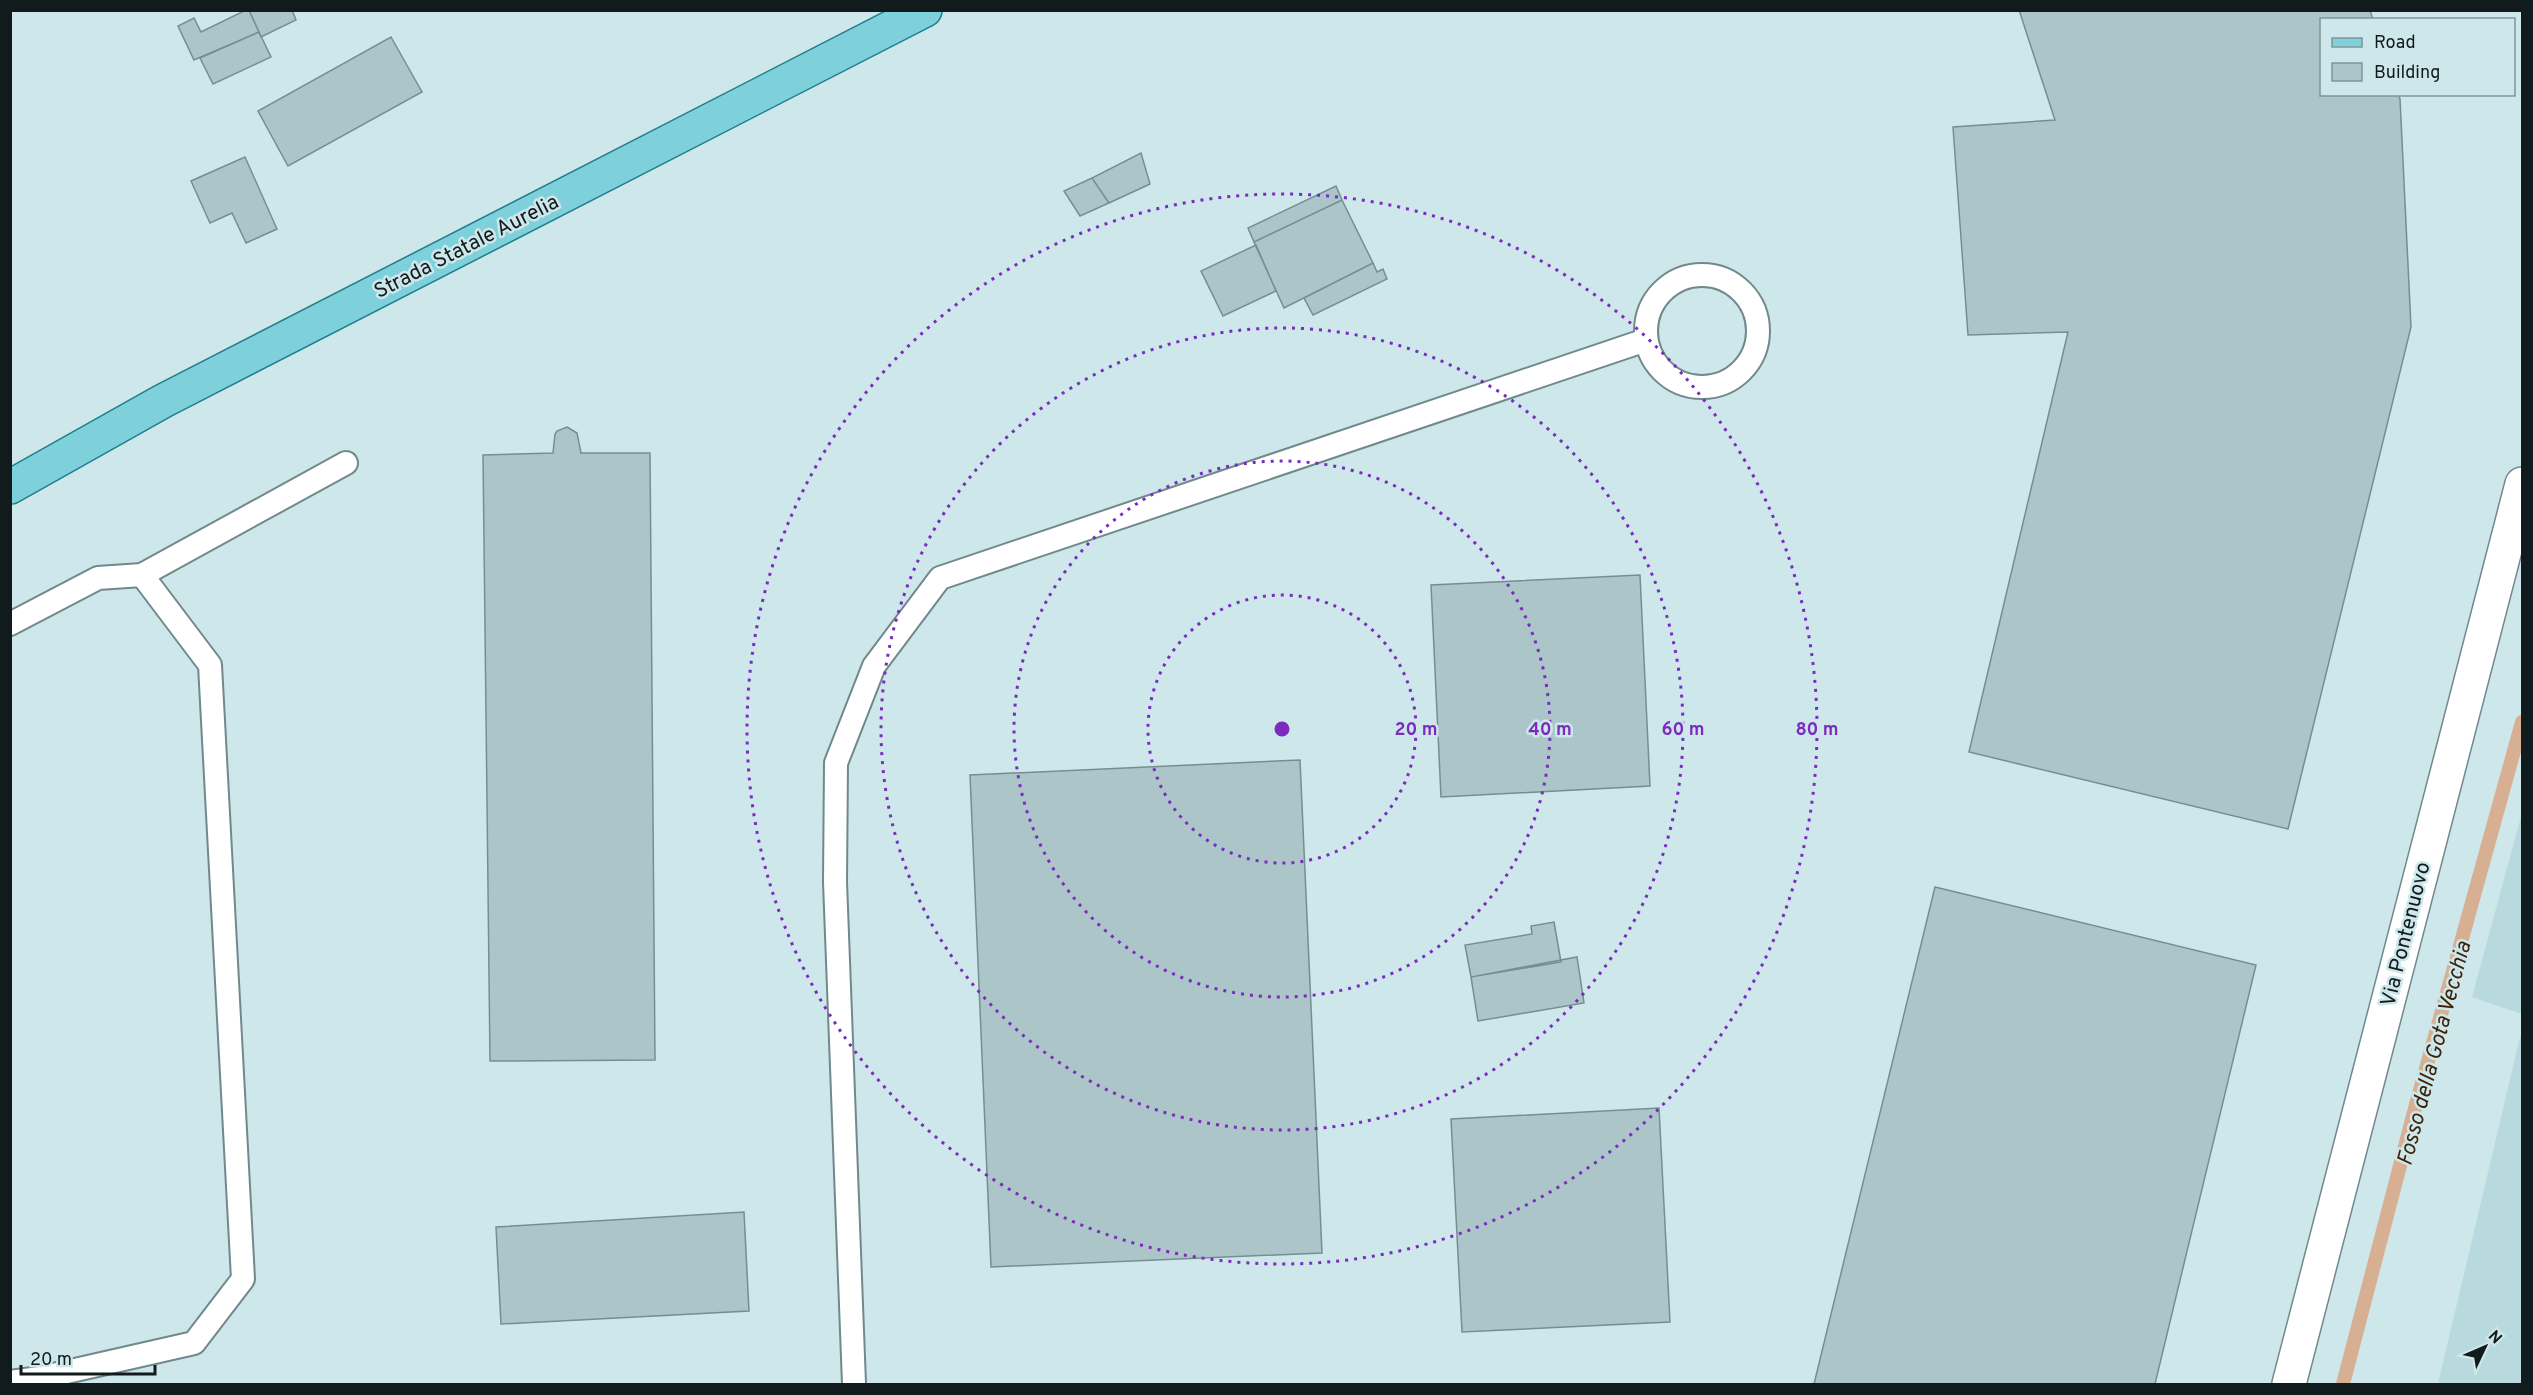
<svg xmlns="http://www.w3.org/2000/svg" width="2533" height="1395" viewBox="0 0 2533 1395" font-family="Overpass,sans-serif">
<style>
.built{fill:#b8dadf}
.lines{fill:none;stroke-linecap:round;stroke-linejoin:round}
.stream{stroke:#d7b093;stroke-width:14}
.building{fill:#acc5c9;stroke:#768e92;stroke-width:1.5}
.lane-casing{stroke:#71898c;stroke-width:26}
.street-casing{stroke:#71898c;stroke-width:36}
.primary-casing{stroke:#207d89;stroke-width:36}
.lane{stroke:#fff;stroke-width:22}
.street{stroke:#fff;stroke-width:33}
.primary{stroke:#7ed1db;stroke-width:33}
.ring{fill:none;stroke:#7b2cbf;stroke-width:3;stroke-dasharray:3 6}
.labels{text-anchor:middle;stroke-width:5;stroke-linejoin:round;paint-order:stroke}
.street-label{font-size:21px;fill:#111a1c;stroke:#cde7eb}
.water-label{font-size:22px;font-style:italic;fill:#3e230b;stroke:#cde7eb}
.centre{fill:#7b2cbf;stroke:#cde7eb;stroke-width:3}
.ring-label{font-size:18px;text-anchor:middle;font-weight:bold;fill:#7b2cbf;stroke:#cde7eb;stroke-width:5;stroke-linejoin:round;paint-order:stroke}
</style>
<rect width="100%" height="100%" fill="#cde7eb"/>
<!-- built -->
<path class="built" d="M2522,813V1014L2472,997Z
M2520,1037L2522,1038V1384H2438Z"/>
<g class="lines">
<!-- stream -->
<path class="stream" d="M2343,1384L2414,1112L2522,722"/>
</g>
<!-- building -->
<path class="building" d="M246,10H249L259,32L194,60L178,26L194,18L201,32Z
M249,10H292L296,20L261,37Z
M2019,10H2370L2373,20H2322V94H2398L2400,99L2411,327L2288,829L1969,752L2068,332L1968,335L1953,127L2055,120Z
M259,32L271,57L213,84L200,58Z
M391,37L422,92L288,166L258,111Z
M1141,153L1150,184L1109,203L1092,178Z
M245,157L277,229L246,243L232,213L210,223L191,181Z
M1092,178L1109,203L1080,216L1064,191Z
M1336,186L1342,200L1254,242L1248,228Z
M1342,200L1373,263L1284,308L1254,242Z
M1256,245L1276,291L1223,316L1201,271Z
M1373,263L1377,272L1383,269L1387,279L1313,315L1304,298Z
M567,427L577,433L581,453H650L655,1060L490,1061L483,455L553,453L555,434L557,431Z
M1640,575L1650,786L1441,797L1431,585Z
M1300,760L1322,1253L991,1267L970,775Z
M1935,887L2256,965L2155,1384H1814Z
M1554,922L1561,962L1471,977L1465,945L1532,934L1531,926Z
M1577,957L1584,1003L1478,1021L1471,977Z
M1659,1108L1670,1322L1462,1332L1451,1119Z
M744,1212L749,1311L501,1324L496,1227Z"/>
<g class="lines">
<!-- lane casing -->
<g class="lane-casing">
<path id="lane" d="M1646 331a56 56 0 1 1 112 0a56 56 0 1 1-112 0Z
M10,624L98,578L142,575L346,463
M10,1382L40,1378L194,1343L243,1279L210,665L142,575
M854,1384L835,882L836,763L874,666L940,578L1646,340"/>
</g>
<!-- street casing -->
<g class="street-casing">
<path id="street" d="M2289,1384L2522,484"/>
</g>
<!-- primary casing -->
<g class="primary-casing">
<path id="primary" d="M10,487L163,401L925,10"/>
</g>
<!-- lane -->
<use href="#lane" class="lane"/>
<!-- street -->
<use href="#street" class="street"/>
<!-- primary -->
<use href="#primary" class="primary"/>
</g>
<!-- distance rings -->
<g class="ring">
<circle cx="1282" cy="729" r="134"/>
<circle cx="1282" cy="729" r="268"/>
<circle cx="1282" cy="729" r="401"/>
<circle cx="1282" cy="729" r="535"/>
</g>
<g class="labels">
<!-- street labels -->
<g class="street-label">
<text transform="translate(466 246) rotate(-27)" y="7">Strada Statale Aurelia</text>
<text transform="translate(2405 934) rotate(-76)" y="7">Via Pontenuovo</text>
</g>
<!-- water labels -->
<g class="water-label">
<text transform="translate(2433 1053) rotate(-75)" y="8">Fosso della Gota Vecchia</text>
</g>
</g>
<circle cx="1282" cy="729" r="9" class="centre"/>
<g class="ring-label">
<text x="1416" y="735">20 m</text>
<text x="1550" y="735">40 m</text>
<text x="1683" y="735">60 m</text>
<text x="1817" y="735">80 m</text>
</g>
<!-- border -->
<rect width="2533" height="1395" fill="none" stroke="#111a1c" stroke-width="24"/>
<!-- legend -->
<rect x="2320" y="18" width="195" height="78" fill="#cde7eb" stroke="#829598" stroke-width="1.5"/>
<rect x="2332" y="38" width="30" height="9" fill="#7ed1db" stroke="#829598" stroke-width="1.5"/>
<text x="2374" y="48" font-size="18" fill="#111a1c">Road</text>
<rect x="2332" y="63" width="30" height="18" fill="#acc5c9" stroke="#829598" stroke-width="1.5"/>
<text x="2374" y="78" font-size="18" fill="#111a1c">Building</text>
<!-- north arrow -->
<g transform="translate(2485 1347) rotate(46)" stroke="#cde7eb" stroke-width="4.5" paint-order="stroke">
<path d="M0-4.5L10 22L0 15L-10 22Z" fill="#111a1c"/>
<text y="-9" font-size="16" font-weight="bold" text-anchor="middle" fill="#111a1c">N</text>
</g>
<!-- scale -->
<path d="M21 1365v9h134v-9" fill="none" stroke="#111a1c" stroke-width="3"/>
<text x="30" y="1365" font-size="18" fill="#111a1c" stroke="#cde7eb" stroke-width="4.5" paint-order="stroke">20 m</text>
</svg>
